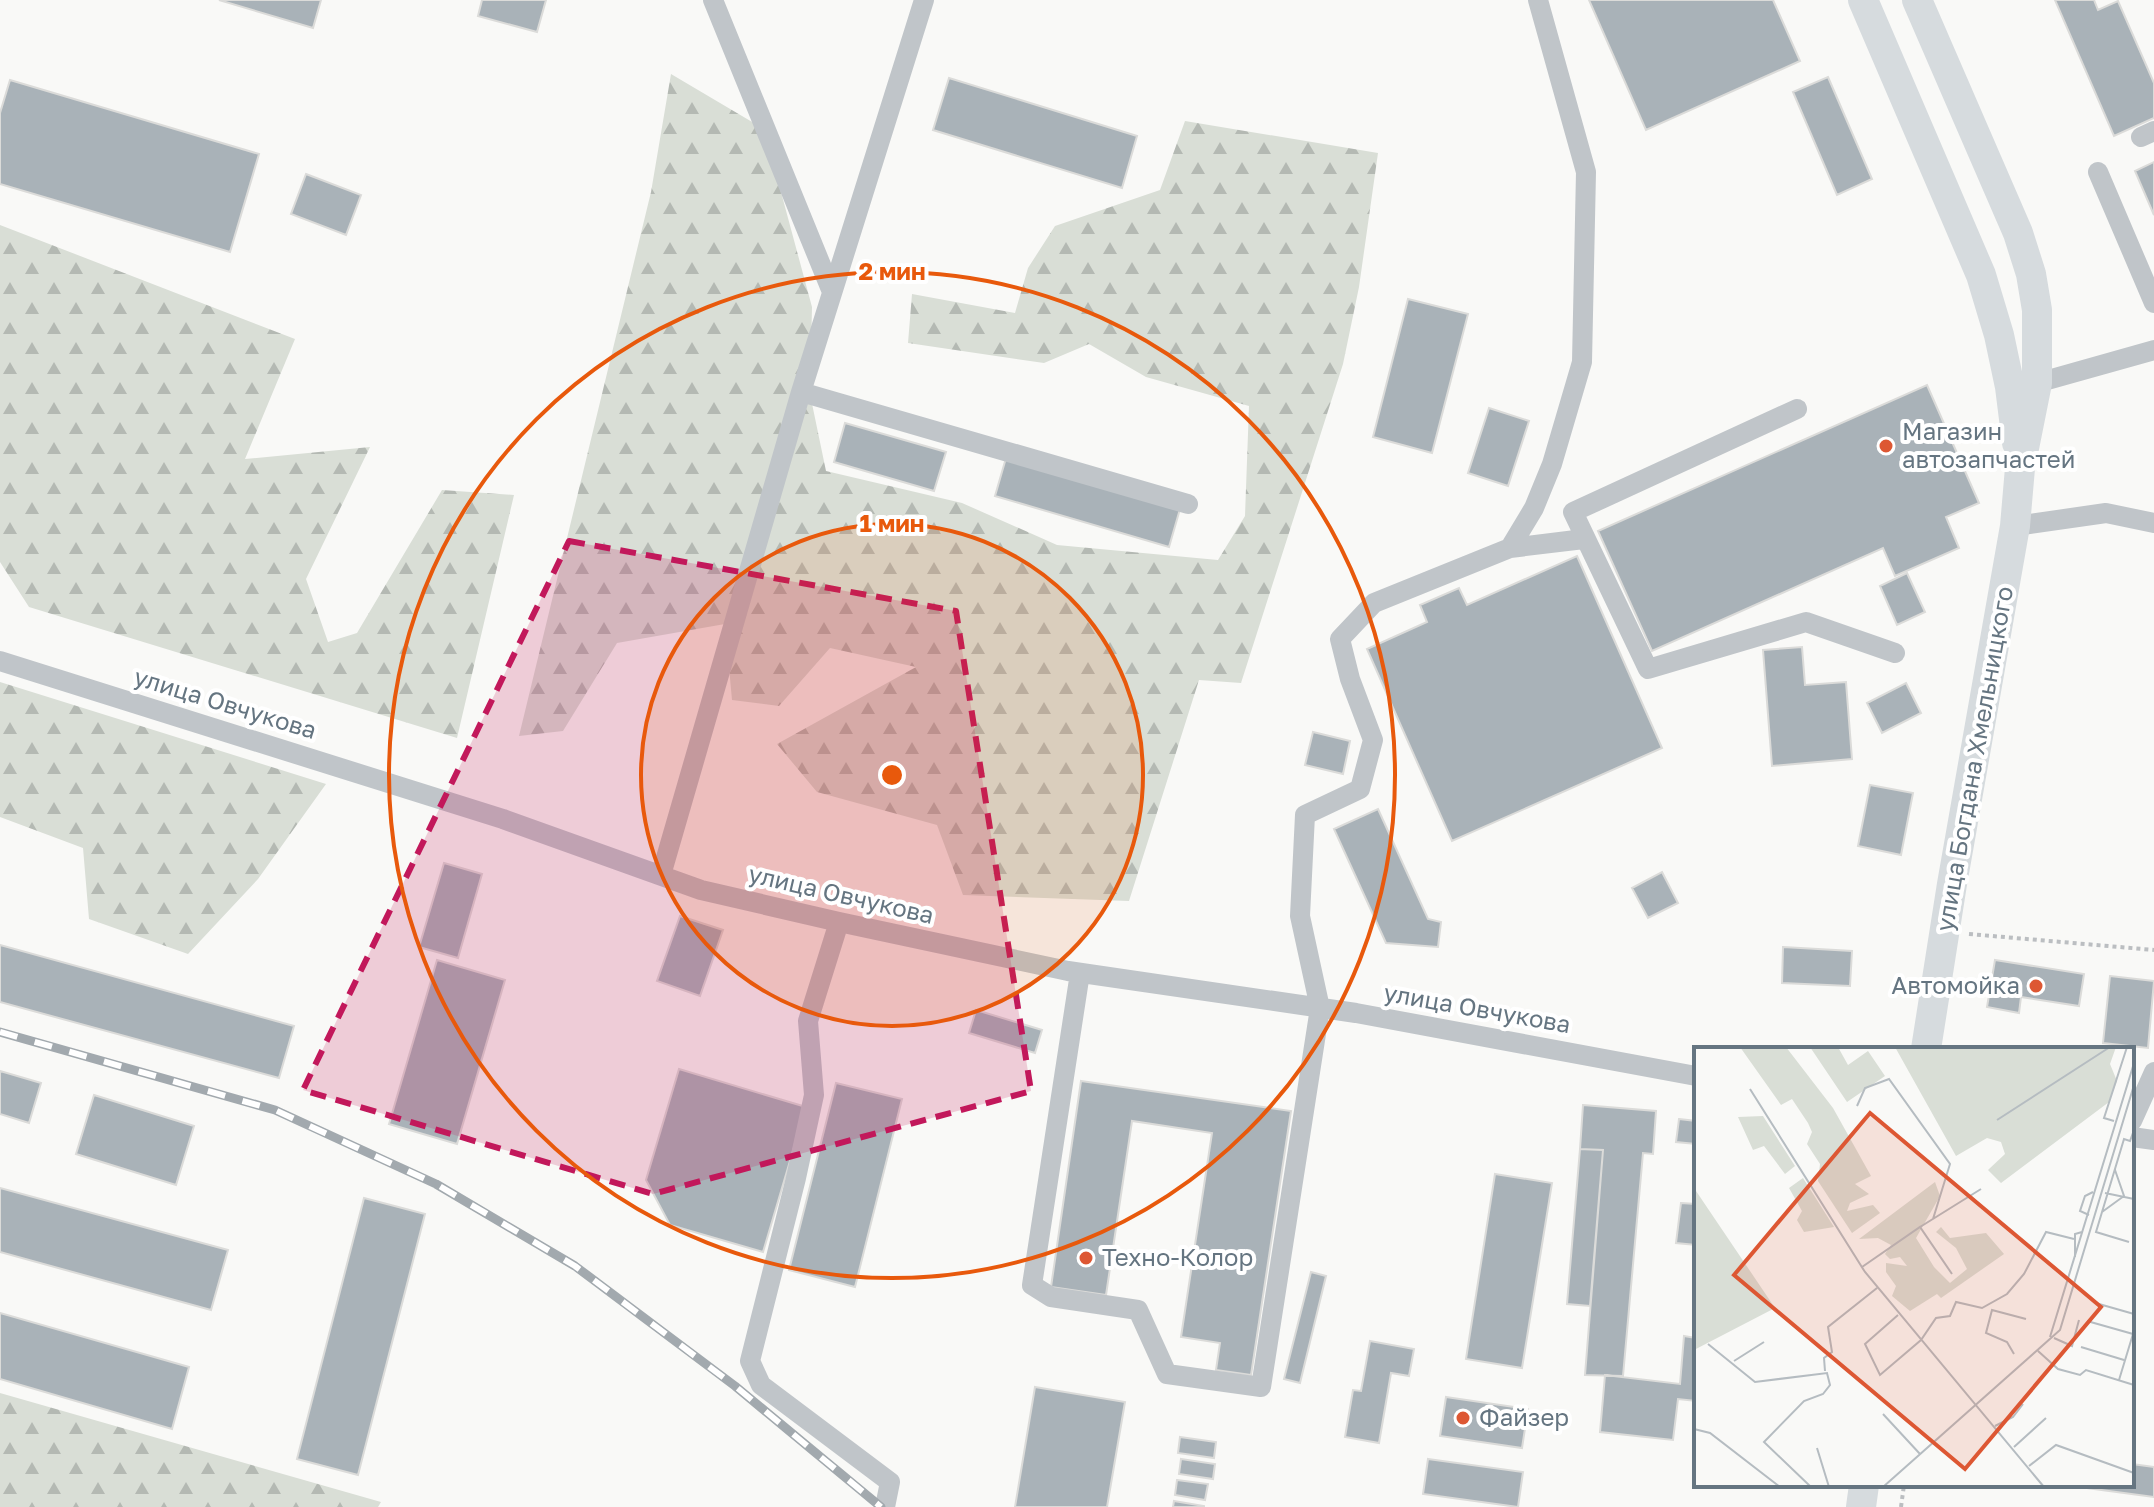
<svg xmlns="http://www.w3.org/2000/svg" width="2154" height="1507" viewBox="0 0 2154 1507" font-family="'Golos Text',sans-serif">
<style>
.forest{fill:url(#forest-firs)}
.building{fill:#a9b2b8;stroke:#dbdbd9;stroke-width:2}
.lines{fill:none;stroke-linecap:round;stroke-linejoin:round}
.path{stroke:#bbbec1;stroke-width:4;stroke-dasharray:4 4;stroke-linecap:butt}
.minor{stroke:#c0c5c9;stroke-width:20}
.highway{stroke:#d6dbde;stroke-width:30}
.rail-casing{stroke:#a2a9ae;stroke-width:9}
.rail{stroke:#fff;stroke-width:6;stroke-dasharray:18;stroke-linecap:butt}
.marked{fill:#c2185b;fill-opacity:0.2;stroke:#c2185b;stroke-width:6;stroke-dasharray:16 10;stroke-linejoin:round}
.ring{fill:none;stroke:#e8590c;stroke-width:4}
.poi-dot{fill:#dd5733;stroke:#fff;stroke-width:3}
.labels{text-anchor:middle;stroke-width:8;stroke-linejoin:round;paint-order:stroke}
.poi-label{font-size:24px;fill:#657581;stroke:#fff;text-anchor:start}
.street-label{font-size:24px;fill:#657581;stroke:#fff}
.inset-road{fill:none;stroke:#b5bcc1;stroke-width:2}
.view{fill:#dd5733;fill-opacity:0.15;stroke:#dd5733;stroke-width:4}
.inset-edge{fill:none;stroke:#657581;stroke-width:4}
.centre{fill:#e8590c;stroke:#fff;stroke-width:4}
.ring-label{font-size:24px;text-anchor:middle;font-weight:bold;fill:#e8590c;stroke:#fff;stroke-width:8;stroke-linejoin:round;paint-order:stroke}
</style>
<defs>
<pattern id="forest-firs" width="22" height="20" patternUnits="userSpaceOnUse" patternTransform="scale(2)"><rect width="22" height="20" fill="#d9ded6"/><path d="M5 1l3.5 6h-7zM16 11l3.5 6h-7z" fill="#b4b9b3"/></pattern>
</defs>
<rect width="100%" height="100%" fill="#f9f9f7"/>
<!-- forest -->
<path class="forest" d="M671,74L764,129L812,307L810,394L826,471L962,503L1057,545L1218,560L1245,516L1249,406L1146,377L1089,344L1044,363L908,343L912,294L1015,313L1028,268L1055,226L1160,190L1185,121L1378,153L1359,287L1343,364L1241,683L1199,680L1129,901L963,895L937,825L817,792L777,744L916,667L830,648L779,706L732,700L725,624L617,643L563,731L519,736L651,192Z
M0,225L295,339L245,459L370,447L306,579L328,642L357,633L442,490L514,495L457,738L29,607L0,562Z
M0,682L326,784L258,879L188,954L89,919L83,848L0,817Z
M0,1393L381,1502L378,1507H0Z"/>
<!-- building -->
<path class="building" d="M219,0H321L313,28Z
M482,0H546L537,32L478,16Z
M1589,0H1773L1800,61L1646,130Z
M2055,0H2094L2098,10L2118,1L2154,83V118L2114,136Z
M1828,77L1872,179L1837,195L1793,92Z
M949,78L1137,136L1122,188L933,130Z
M10,80L259,154L230,252L0,184V113Z
M2154,162V215L2135,171Z
M306,174L361,195L346,235L291,214Z
M1408,299L1468,314L1432,453L1373,437Z
M1927,385L1979,503L1946,517L1959,548L1895,576L1883,548L1652,651L1598,531Z
M1489,408L1529,421L1508,486L1468,473Z
M845,423L946,452L934,491L834,462Z
M1006,458L1180,509L1169,547L995,496Z
M1577,556L1662,748L1452,841L1367,649L1427,622L1420,605L1459,588L1467,605Z
M1907,573L1925,612L1897,625L1880,586Z
M1802,647L1805,685L1846,682L1852,759L1772,766L1763,650Z
M1906,683L1921,713L1882,733L1867,703Z
M1313,732L1350,741L1343,774L1305,765Z
M1870,785L1913,793L1901,855L1858,846Z
M1378,809L1428,919L1441,922L1438,947L1386,943L1334,829Z
M444,863L482,874L458,958L419,947Z
M1662,872L1678,903L1648,918L1632,888Z
M680,916L723,930L700,996L657,981Z
M0,945L294,1026L279,1078L0,1002Z
M1783,947L1852,951L1850,986L1782,983Z
M437,960L505,980L457,1144L389,1124Z
M1995,960L2084,974L2079,1006L2021,997L2019,1013L1987,1007Z
M2110,976L2154,981L2148,1048L2103,1043Z
M976,1010L1042,1030L1035,1053L969,1033Z
M679,1069L806,1107L763,1252L670,1225L646,1180Z
M0,1071L41,1083L29,1123L0,1114Z
M1081,1081L1291,1111L1251,1375L1216,1370L1220,1343L1181,1337L1212,1133L1132,1121L1106,1295L1051,1287Z
M836,1083L902,1099L855,1287L789,1270Z
M94,1095L194,1126L176,1185L76,1154Z
M1583,1105L1656,1111L1653,1154L1643,1153L1623,1376L1585,1375L1603,1150L1580,1149Z
M1679,1119L1696,1121V1144L1676,1142Z
M1580,1149L1603,1150L1590,1306L1567,1304Z
M1495,1174L1552,1183L1522,1368L1466,1359Z
M0,1188L228,1250L211,1310L0,1252Z
M364,1198L425,1214L358,1475L297,1459Z
M1681,1203L1696,1204V1245L1676,1243Z
M1311,1272L1326,1276L1300,1383L1284,1379Z
M0,1313L189,1367L172,1429L0,1379Z
M1684,1336L1696,1338V1401L1678,1399L1673,1440L1600,1432L1605,1375L1680,1384Z
M1370,1341L1414,1349L1409,1376L1391,1373L1379,1443L1345,1437L1353,1390L1361,1391Z
M1035,1387L1125,1402L1107,1507H1015Z
M1446,1397L1528,1409L1522,1448L1440,1436Z
M1180,1437L1216,1442L1214,1458L1178,1453Z
M1181,1459L1215,1464L1213,1479L1179,1474Z
M1428,1459L1523,1472L1518,1507L1423,1494Z
M2132,1464L2154,1467V1497L2064,1485H2132Z
M1177,1480L1208,1484L1205,1500L1175,1495Z
M1174,1501L1204,1506V1507H1173Z"/>
<g class="lines">
<!-- path -->
<path class="path" d="M1969,934L2154,950
M1901,1507L1904,1485"/>
<!-- minor -->
<path class="minor" d="M713,0L832,292
M2141,137L2154,131
M2098,172L2154,303
M2037,383L2154,350
M801,392L924,0
M1797,409L1573,512L1648,669L1806,622L1895,653
M2015,526L2106,513L2154,523
M1510,548L1584,539
M0,661L503,819L701,890L839,922L1068,971L1356,1013L1696,1076
M661,875L801,392L1188,504
M839,922L808,1021L814,1095L796,1178L750,1361L761,1385L890,1482L885,1507
M1080,973L1032,1285L1051,1297L1138,1310L1167,1374L1261,1387L1320,1008L1300,916L1305,815L1360,789L1373,740L1350,679L1340,639L1374,603L1510,548L1534,508L1552,464L1582,362L1586,172L1538,0
M2132,1121L2154,1072
M2132,1137L2154,1140"/>
<!-- highway -->
<path class="highway" d="M1863,0L1981,275L1999,335L2010,387L2017,443
M1917,0L2018,233L2031,274L2037,310V383L2020,468L2015,526L1952,884L1926,1049
M1861,1507L1864,1485"/>
<!-- rail casing -->
<g class="rail-casing">
<path id="rail" d="M0,1032L275,1110L436,1184L575,1266L735,1386L881,1507"/>
</g>
<!-- rail -->
<use href="#rail" class="rail"/>
</g>
<!-- marked area -->
<path class="marked" d="M569,541L956,611L1031,1091L653,1194L303,1090Z"/>
<!-- distance rings -->
<circle cx="892" cy="775" r="251" fill="#e8590c" fill-opacity=".12"/>
<g class="ring">
<circle cx="892" cy="775" r="251"/>
<circle cx="892" cy="775" r="503"/>
</g>
<!-- markers -->
<g class="poi-dot">
<circle cx="1886" cy="446" r="8"/>
<circle cx="2036" cy="986" r="8"/>
<circle cx="1086" cy="1258" r="8"/>
<circle cx="1463" cy="1418" r="8"/>
</g>
<g class="labels">
<!-- poi labels -->
<g class="poi-label">
<text x="1902" y="440">Магазин<tspan x="1902" dy="28">автозапчастей</tspan></text>
<text x="2020" y="994" text-anchor="end">Автомойка</text>
<text x="1102" y="1266">Техно-Колор</text>
<text x="1479" y="1426">Файзер</text>
</g>
<!-- street labels -->
<g class="street-label">
<text transform="translate(225 704) rotate(17)" y="8">улица Овчукова</text>
<text transform="translate(1975 759) rotate(-80)" y="8">улица Богдана Хмельницкого</text>
<text transform="translate(841 895) rotate(13)" y="8">улица Овчукова</text>
<text transform="translate(1477 1009) rotate(10)" y="8">улица Овчукова</text>
</g>
</g>
<!-- overview -->
<g transform="translate(1694 1047)">
<rect width="440" height="440" fill="#f9f9f7"/>
<path d="M46,0H92L139,61L177,129L161,137L175,147L156,156L153,164L179,158L186,166L158,186L124,134L126,117L113,97L118,85L114,76L98,52L87,58ZM116,0H144L154,18L174,4L191,29L153,55ZM201,0H422L416,17L423,34L415,55L307,136L294,123L311,107L307,95L293,91L262,109ZM69,69L101,119L91,127L70,99L59,103L44,70ZM109,131L140,180L110,185L103,173L108,164L95,141ZM241,135L246,149L222,191L240,220L256,236L273,222L262,201L242,185L247,180L256,191L292,186L310,207L247,251L243,247L216,264L198,249L202,239L192,225V216L213,219L206,210L196,212L191,207L197,198L184,191L165,192ZM0,141L81,261L0,303Z" fill="#d9ded6"/>
<path class="inset-road" d="M56,42L171,225L350,440M163,59L171,41L195,32L256,117L239,172M303,73L416,0M420,74L410,71L433,0M411,146L440,152M408,165L430,149L421,123M395,168L386,164L391,149L399,145M226,180L287,142M435,195L402,185L430,92L436,94L440,83M381,210V187L388,185M168,220L226,180L258,227M405,257L440,267M204,268L171,297L186,328L227,293L242,271L256,269L262,255L288,261L313,247L330,227L352,185L380,192M393,274L439,287L425,333M356,290L440,16M360,291L378,299L385,273M14,297L61,335L133,326L136,338L129,347L110,354L70,395L117,440M387,300L430,313M344,304L364,322L386,328L392,323L440,338M320,307L313,295L292,286L298,263L332,272M40,314L70,295M131,324L130,311L138,305L134,280L183,241M189,367L226,407M301,379L319,370L329,357M0,382L16,386L86,440M320,400L352,371M123,401L135,440M335,419L362,398L440,426M189,440L366,283L440,38"/>
<path class="view" d="M176,66L407,260L271,422L40,228Z"/>
<rect width="440" height="440" class="inset-edge"/>
</g>
<circle cx="892" cy="775" r="12" class="centre"/>
<g class="ring-label">
<text x="892" y="280">2 мин</text>
<text x="892" y="532">1 мин</text>
</g>
</svg>
